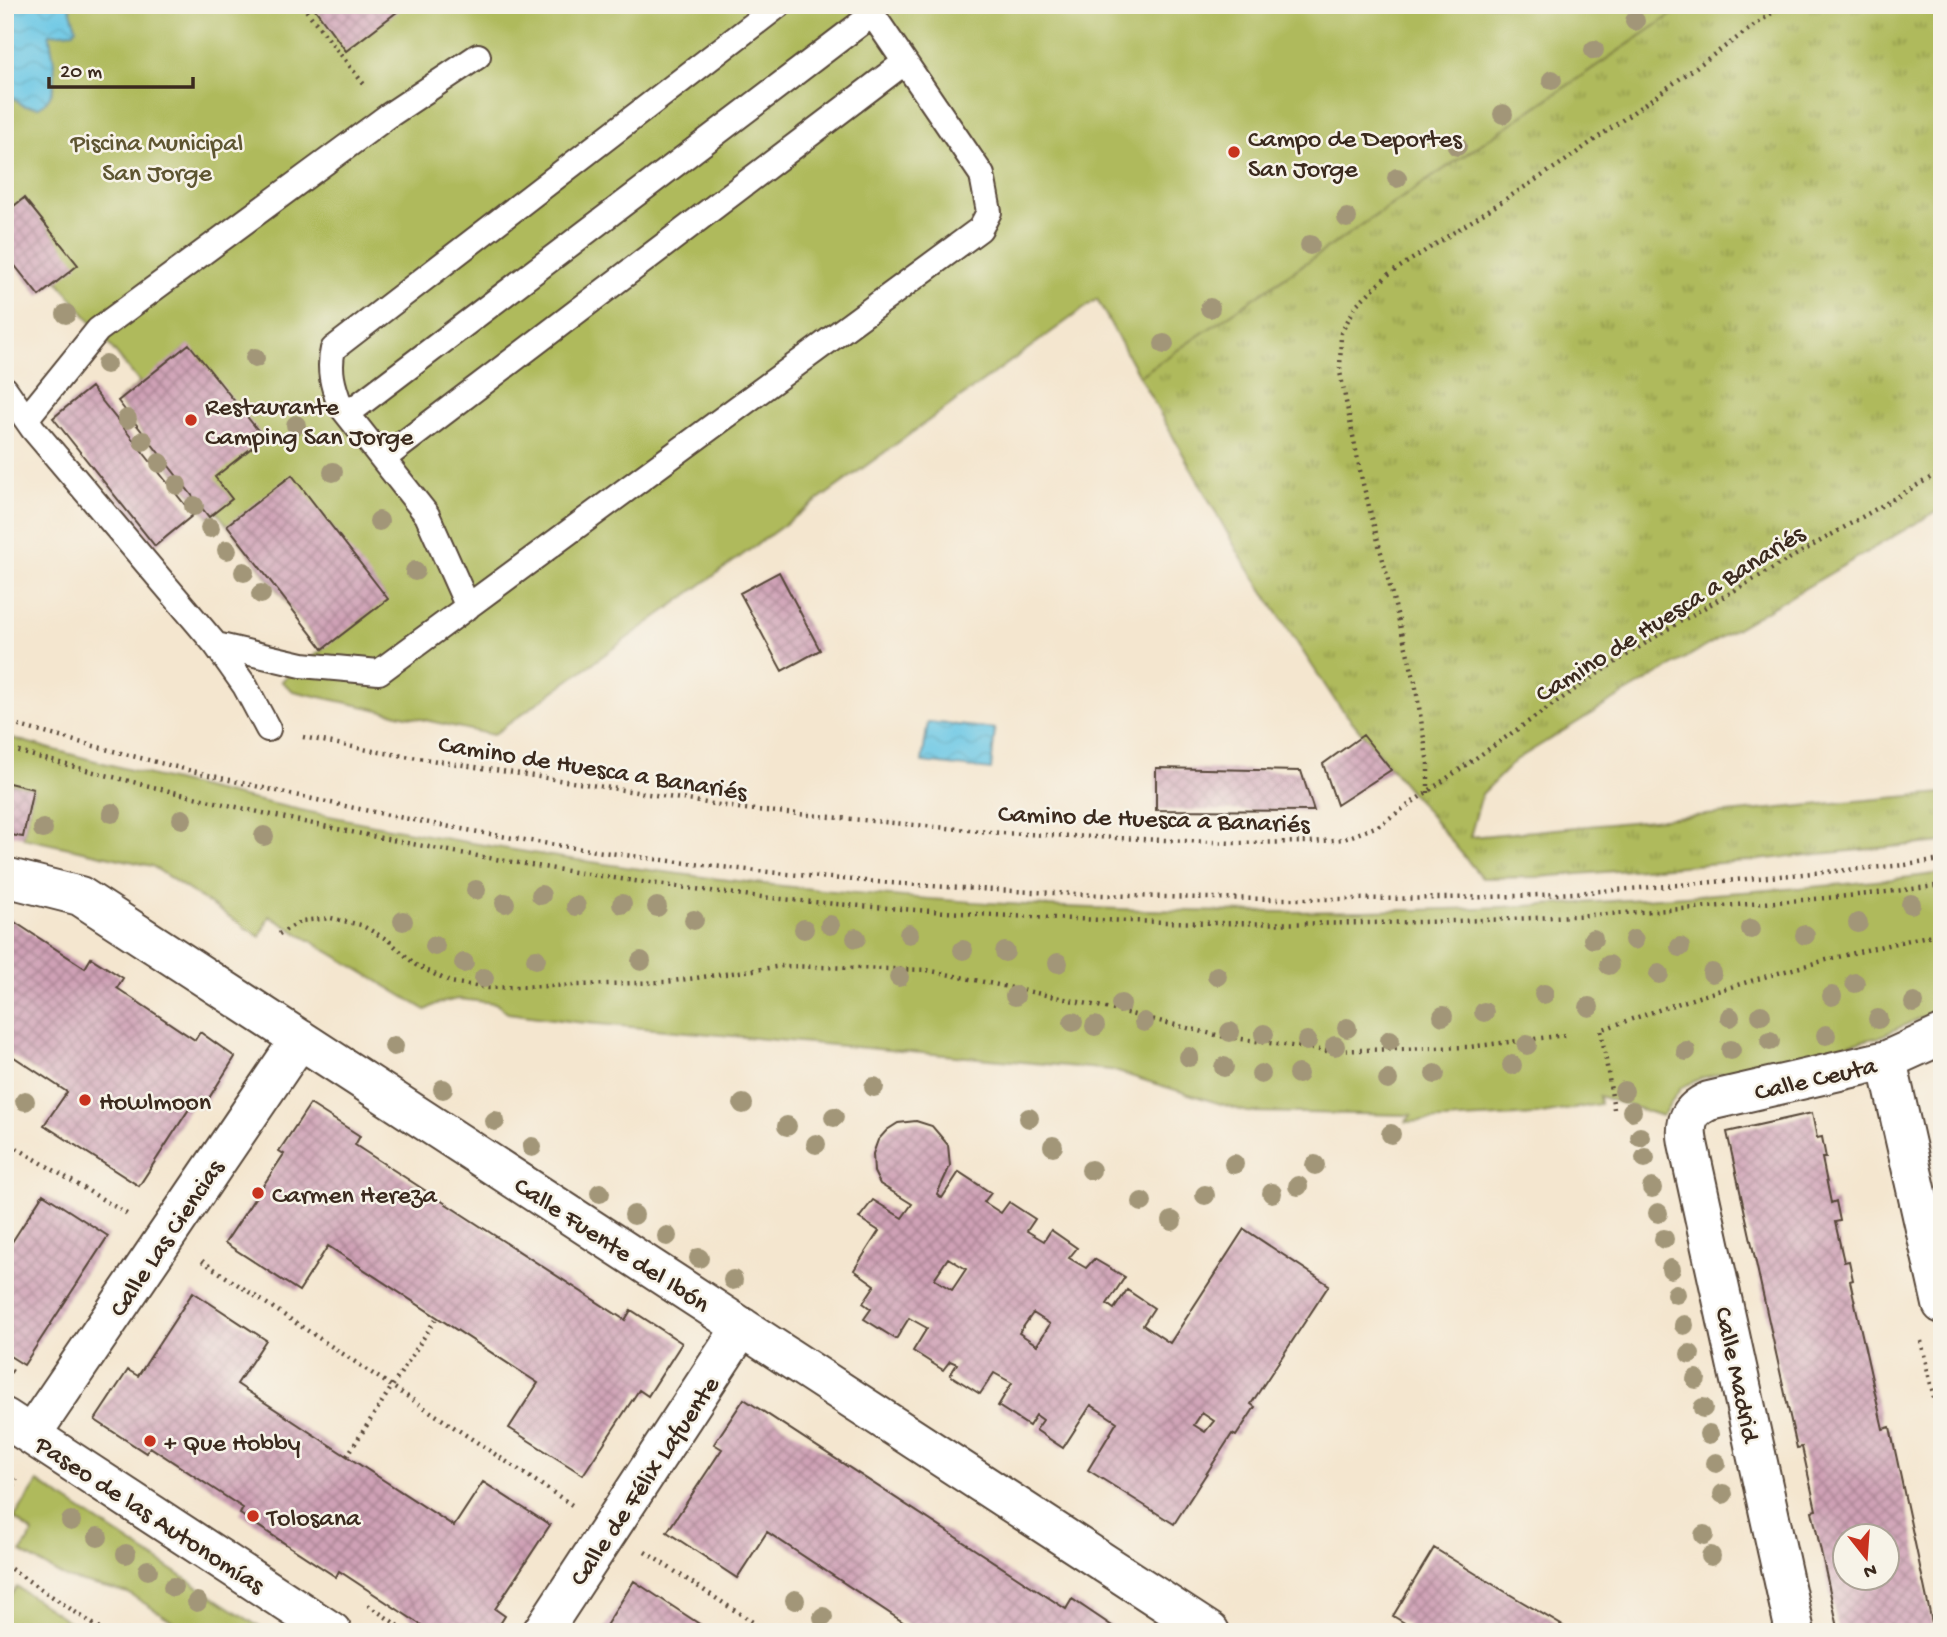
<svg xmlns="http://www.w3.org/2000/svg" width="1947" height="1637" viewBox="0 0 1947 1637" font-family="'Gochi Hand',sans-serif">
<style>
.grass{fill:url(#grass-tufts);stroke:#75723d;stroke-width:2}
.green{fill:#afba5c;stroke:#75723d;stroke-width:2}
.water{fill:url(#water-waves);stroke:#507882;stroke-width:2}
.building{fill:url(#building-cross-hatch);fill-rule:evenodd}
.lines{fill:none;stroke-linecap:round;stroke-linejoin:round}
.lane-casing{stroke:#574639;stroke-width:28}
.street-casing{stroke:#574639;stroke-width:42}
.path{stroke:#574639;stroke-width:4.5;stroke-dasharray:2 5;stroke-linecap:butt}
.lane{stroke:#fff;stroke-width:24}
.street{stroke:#fff;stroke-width:38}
.tree{fill:#a29678}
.poi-dot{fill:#c8321e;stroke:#f7f3e8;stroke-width:2.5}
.labels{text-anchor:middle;stroke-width:5;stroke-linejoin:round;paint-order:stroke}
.poi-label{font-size:26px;fill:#3b2a1e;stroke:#f7f3e8;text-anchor:start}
.park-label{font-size:26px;fill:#5e5531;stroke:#f7f3e8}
.street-label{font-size:26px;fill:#3b2a1e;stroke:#f7f3e8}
</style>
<defs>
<pattern id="grass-tufts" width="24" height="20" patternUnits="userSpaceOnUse" patternTransform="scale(1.75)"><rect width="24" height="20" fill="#afba5c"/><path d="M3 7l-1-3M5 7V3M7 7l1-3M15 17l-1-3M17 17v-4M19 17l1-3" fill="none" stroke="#90974b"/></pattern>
<pattern id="water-waves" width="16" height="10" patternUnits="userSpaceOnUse" patternTransform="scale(1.75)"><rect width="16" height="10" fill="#66c6e5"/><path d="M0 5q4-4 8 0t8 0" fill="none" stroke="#59aac4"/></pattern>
<pattern id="building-cross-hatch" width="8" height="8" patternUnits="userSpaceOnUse" patternTransform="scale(1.75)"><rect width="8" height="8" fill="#cfa1b6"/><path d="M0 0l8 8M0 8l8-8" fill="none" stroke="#a98393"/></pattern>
</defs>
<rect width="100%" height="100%" fill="#f7f3e8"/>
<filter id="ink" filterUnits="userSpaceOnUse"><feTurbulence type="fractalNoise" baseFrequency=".0143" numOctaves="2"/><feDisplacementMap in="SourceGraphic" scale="14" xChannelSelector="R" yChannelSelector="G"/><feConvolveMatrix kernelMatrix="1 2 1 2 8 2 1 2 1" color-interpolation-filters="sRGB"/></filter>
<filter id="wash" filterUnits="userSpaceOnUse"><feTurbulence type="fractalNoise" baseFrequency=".00686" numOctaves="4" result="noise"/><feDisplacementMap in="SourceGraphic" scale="28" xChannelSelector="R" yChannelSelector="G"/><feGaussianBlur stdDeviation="1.57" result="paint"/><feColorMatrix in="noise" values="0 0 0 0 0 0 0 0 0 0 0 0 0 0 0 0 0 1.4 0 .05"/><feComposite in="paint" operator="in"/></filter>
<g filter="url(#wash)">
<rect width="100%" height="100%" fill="#f4e6cf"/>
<!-- grass -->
<path class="grass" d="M1686,5H1942V508L1607,704L1516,760L1482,794L1470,837L1942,793V842L1746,861L1539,877L1482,878L1336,702L1242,559L1139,376Z"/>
<!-- green -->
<path class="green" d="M5,5H1686L1139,376L1097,299L493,735L293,691L281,681L323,649L217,512L209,517L118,401L140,383L58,281L5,253Z
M5,736C540,890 1104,939 1658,898C1753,891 1848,886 1942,873V1008L1879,1037L1701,1078L1681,1088L1662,1116L1599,1096L1600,1104L1536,1115L1406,1122L1411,1115L1247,1112L1111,1070L576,1022L508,1013L495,1003L458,999L436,1004L426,1010L269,916L260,937L152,866L23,838L33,789L5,782Z
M38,1482L267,1632H190L128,1593L66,1578L21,1552L33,1533L14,1518Z
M17,1587L85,1632H5V1592L11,1595Z"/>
<!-- water -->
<path class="water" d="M5,5H69L76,28L74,32L49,34C53,57 64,92 39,107L24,106L5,92Z
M928,722L995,729L991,770L922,762Z"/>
<g id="blocks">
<!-- building -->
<path class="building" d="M312,5H406L346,51Z
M24,198L78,265L39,296L5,253V213Z
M189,344L264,438L215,477L232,499L209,517L118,401Z
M91,387L193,515L155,546L53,418Z
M292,475L388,599L323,649L227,525Z
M779,572L820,650L782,671L740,593Z
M1363,735L1391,770L1337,805L1323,764Z
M1156,768L1301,771L1314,811L1156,810Z
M5,782L33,789L23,837L5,834Z
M5,906L11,910L7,917L85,968L91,958L123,978L117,988L195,1040L200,1032L235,1057L202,1109L193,1103L139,1186L44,1125L67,1092L5,1051Z
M310,1104L360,1136L355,1145L625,1320L631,1310L682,1343L648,1396L639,1390L583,1475L509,1428L538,1383L328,1246L299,1291L225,1243L284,1154L279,1151Z
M1812,1113L1817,1138L1822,1137L1826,1158H1822L1831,1203L1836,1201L1840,1221L1835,1222L1844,1262L1849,1261L1853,1280L1850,1281L1883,1429L1890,1427L1934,1632H1839L1812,1511L1816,1510L1802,1447L1797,1448L1727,1132ZM1846,1536H1888V1578H1846Z
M916,1121L932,1126L948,1145L950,1166L937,1194L942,1198L959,1172L991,1193L984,1202L1001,1213L1009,1202L1035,1219L1027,1231L1044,1241L1051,1230L1077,1248L1069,1258L1086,1268L1094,1259L1125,1277L1107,1304L1114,1309L1127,1290L1154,1308L1143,1325L1170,1343L1244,1229L1329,1285L1251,1404L1255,1407L1236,1436L1232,1434L1174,1524L1088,1470L1117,1422L1091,1405L1063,1448L1036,1430L1043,1420L1036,1415L1029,1426L998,1406L1012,1383L994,1373L980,1394L950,1375L957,1364L950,1361L943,1370L913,1351L927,1328L909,1318L896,1339L864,1319L871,1309L863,1303L875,1285L854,1270L879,1231L859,1218L873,1200L902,1218L912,1204L880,1184L874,1172L873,1154L878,1140L887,1130L898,1123ZM948,1258L966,1269L952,1290L934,1279ZM1033,1313L1050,1324L1037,1345L1019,1333ZM1202,1413L1214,1421L1205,1432L1194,1425Z
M43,1194L108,1236L24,1365L5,1353V1238L12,1242Z
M193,1292L266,1340L237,1384L308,1431L454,1526L483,1482L550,1525L495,1609L505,1616L495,1632H425L427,1629L339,1571L336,1577L240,1514L243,1508L150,1447L146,1453L95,1420L128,1370L138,1376Z
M744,1399L1066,1609L1072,1599L1121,1632H918L767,1532L737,1578L667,1532L722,1449L714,1444Z
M1434,1548L1494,1585L1573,1632H1404L1408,1625L1393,1616Z
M634,1581L707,1629L705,1632H602Z"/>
</g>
</g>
<g filter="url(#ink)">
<use href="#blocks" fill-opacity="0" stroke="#574639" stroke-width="2"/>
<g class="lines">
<!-- lane casing -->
<g class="lane-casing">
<path id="lane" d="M5,389L33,429L216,645L245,686L268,729
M347,414L873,14
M26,419L98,330L388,116L478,56
M383,459L905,62
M468,607L427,515L340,405C333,386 328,370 333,349L779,5
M216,645L302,665L379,672L980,229L989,212L982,175L866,5"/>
</g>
<!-- street casing -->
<g class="street-casing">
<path id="street" d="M5,877L80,896L1210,1632
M1887,1060L1942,1304
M5,1418L332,1632
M31,1435L300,1039
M542,1632L742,1327
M1795,1632L1688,1143C1684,1122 1689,1110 1709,1101L1887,1060L1942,1035"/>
</g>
<!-- path -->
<path class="path" d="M302,5L366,87
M5,722C197,775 391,821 589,850C818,883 1049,897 1280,899C1367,899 1454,899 1540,895C1662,888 1784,875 1905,865L1942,860
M303,737L373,751L745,809L1001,833L1234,843L1311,842L1344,839L1378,826L1597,674L1671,627L1942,471
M5,748C245,815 489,865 736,894C811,903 886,908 961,913C1197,928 1433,927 1668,910C1759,903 1851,898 1942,885
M1428,793V764L1415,682L1362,480L1340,372L1341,333L1357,304L1389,274L1565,161L1783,5
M279,934L301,921L331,918L361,925L388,940L416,965L450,982L488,988L666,982L783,966L927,970L1098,1006L1220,1036L1327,1051L1469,1047L1566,1035
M1614,1109L1601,1030C1712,990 1826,957 1942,933
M5,1141L127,1214
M202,1261L572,1505
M1921,1341L1942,1433
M5,1367L16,1374
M347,1456L437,1317
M5,1497L17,1479
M645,1552L768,1632
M5,1565L105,1632
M368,1605L408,1632"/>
<!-- lane -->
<use href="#lane" class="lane"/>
<!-- street -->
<use href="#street" class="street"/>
</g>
<!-- trees -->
<g class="tree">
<circle cx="1635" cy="21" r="10"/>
<circle cx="1594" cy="50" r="10"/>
<circle cx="1552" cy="80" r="10"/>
<circle cx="1503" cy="114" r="10"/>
<circle cx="1457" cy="146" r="10"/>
<circle cx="1397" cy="178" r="10"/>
<circle cx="1347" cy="218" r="10"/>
<circle cx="1310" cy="245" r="10"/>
<circle cx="1210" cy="308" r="10"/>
<circle cx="66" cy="314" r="10"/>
<circle cx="1164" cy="344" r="10"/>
<circle cx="255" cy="358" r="10"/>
<circle cx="106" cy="364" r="10"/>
<circle cx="127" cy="419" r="10"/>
<circle cx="296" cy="425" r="10"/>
<circle cx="143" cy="441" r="10"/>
<circle cx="160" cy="463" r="10"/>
<circle cx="333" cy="472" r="10"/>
<circle cx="177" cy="485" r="10"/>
<circle cx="194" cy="506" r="10"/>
<circle cx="379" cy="521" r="10"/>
<circle cx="210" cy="528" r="10"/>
<circle cx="227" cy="550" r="10"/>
<circle cx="415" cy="571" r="10"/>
<circle cx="244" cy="572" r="10"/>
<circle cx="261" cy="594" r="10"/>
<circle cx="112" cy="813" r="10"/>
<circle cx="182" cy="819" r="10"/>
<circle cx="43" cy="829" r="10"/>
<circle cx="264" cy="836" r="10"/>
<circle cx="476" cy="890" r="10"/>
<circle cx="541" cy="895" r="10"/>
<circle cx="505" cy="903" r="10"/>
<circle cx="622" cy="904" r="10"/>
<circle cx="1911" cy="904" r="10"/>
<circle cx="576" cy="906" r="10"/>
<circle cx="657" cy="907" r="10"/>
<circle cx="694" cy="920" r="10"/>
<circle cx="403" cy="921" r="10"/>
<circle cx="1858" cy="923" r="10"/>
<circle cx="830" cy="925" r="10"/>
<circle cx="804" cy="929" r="10"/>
<circle cx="1751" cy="929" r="10"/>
<circle cx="909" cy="934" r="10"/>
<circle cx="1805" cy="935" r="10"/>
<circle cx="856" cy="938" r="10"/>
<circle cx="1593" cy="939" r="10"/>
<circle cx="1634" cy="940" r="10"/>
<circle cx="435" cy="946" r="10"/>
<circle cx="1680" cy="947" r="10"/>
<circle cx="963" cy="950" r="10"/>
<circle cx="1005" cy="952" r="10"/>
<circle cx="536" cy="959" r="10"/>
<circle cx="641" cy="961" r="10"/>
<circle cx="464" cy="963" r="10"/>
<circle cx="1058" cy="963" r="10"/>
<circle cx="1609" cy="965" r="10"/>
<circle cx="1712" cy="973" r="10"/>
<circle cx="1659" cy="974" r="10"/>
<circle cx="1217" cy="976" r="10"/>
<circle cx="899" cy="977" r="10"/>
<circle cx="484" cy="978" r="10"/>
<circle cx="1855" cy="983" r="10"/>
<circle cx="1544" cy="994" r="10"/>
<circle cx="1015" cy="996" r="10"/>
<circle cx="1832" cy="996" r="10"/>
<circle cx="1914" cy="1003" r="10"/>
<circle cx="1121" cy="1004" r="10"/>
<circle cx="1589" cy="1007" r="10"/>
<circle cx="1484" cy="1012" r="10"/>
<circle cx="1761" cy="1015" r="10"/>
<circle cx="1443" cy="1016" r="10"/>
<circle cx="1730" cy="1017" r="10"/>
<circle cx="1878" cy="1019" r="10"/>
<circle cx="1073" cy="1022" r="10"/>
<circle cx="1144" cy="1022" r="10"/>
<circle cx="1095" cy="1026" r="10"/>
<circle cx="1347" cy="1028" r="10"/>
<circle cx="1230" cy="1032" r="10"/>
<circle cx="1264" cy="1034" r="10"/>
<circle cx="1826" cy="1035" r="10"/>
<circle cx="1390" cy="1040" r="10"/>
<circle cx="1307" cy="1041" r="10"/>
<circle cx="1770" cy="1041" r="10"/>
<circle cx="1527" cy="1045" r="10"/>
<circle cx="394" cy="1046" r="10"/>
<circle cx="1335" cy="1046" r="10"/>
<circle cx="1731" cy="1050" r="10"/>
<circle cx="1686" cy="1051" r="10"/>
<circle cx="1189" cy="1057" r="10"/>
<circle cx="1512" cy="1065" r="10"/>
<circle cx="1224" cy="1067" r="10"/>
<circle cx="1261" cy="1074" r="10"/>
<circle cx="1298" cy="1074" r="10"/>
<circle cx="1435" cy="1074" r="10"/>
<circle cx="1388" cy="1080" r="10"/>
<circle cx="874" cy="1087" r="10"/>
<circle cx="443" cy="1089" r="10"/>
<circle cx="1624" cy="1091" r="10"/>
<circle cx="25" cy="1101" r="10"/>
<circle cx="743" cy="1104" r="10"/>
<circle cx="1632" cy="1111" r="10"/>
<circle cx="834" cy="1117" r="10"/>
<circle cx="1029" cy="1118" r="10"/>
<circle cx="495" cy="1121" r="10"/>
<circle cx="787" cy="1126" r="10"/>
<circle cx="1391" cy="1134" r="10"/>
<circle cx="1640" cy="1137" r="10"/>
<circle cx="816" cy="1144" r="10"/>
<circle cx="1053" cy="1146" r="10"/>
<circle cx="532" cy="1147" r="10"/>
<circle cx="1645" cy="1158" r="10"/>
<circle cx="1234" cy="1164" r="10"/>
<circle cx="1315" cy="1165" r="10"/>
<circle cx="1091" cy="1170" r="10"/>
<circle cx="1298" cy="1186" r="10"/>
<circle cx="1652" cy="1188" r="10"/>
<circle cx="600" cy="1193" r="10"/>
<circle cx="1272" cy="1193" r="10"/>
<circle cx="1205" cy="1195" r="10"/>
<circle cx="1142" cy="1202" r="10"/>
<circle cx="1658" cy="1213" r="10"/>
<circle cx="634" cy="1215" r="10"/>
<circle cx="1172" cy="1221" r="10"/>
<circle cx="667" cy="1236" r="10"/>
<circle cx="1664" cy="1239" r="10"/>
<circle cx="699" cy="1258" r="10"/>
<circle cx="1671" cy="1269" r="10"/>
<circle cx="733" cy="1280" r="10"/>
<circle cx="1676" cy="1294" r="10"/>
<circle cx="1684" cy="1325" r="10"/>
<circle cx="1690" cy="1354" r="10"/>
<circle cx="1696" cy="1379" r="10"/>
<circle cx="1703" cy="1408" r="10"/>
<circle cx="1709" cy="1434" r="10"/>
<circle cx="1716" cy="1463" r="10"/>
<circle cx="1723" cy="1494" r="10"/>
<circle cx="71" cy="1521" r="10"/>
<circle cx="1704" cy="1535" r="10"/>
<circle cx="98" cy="1537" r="10"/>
<circle cx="126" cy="1554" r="10"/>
<circle cx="1711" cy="1556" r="10"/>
<circle cx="148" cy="1570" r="10"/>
<circle cx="173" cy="1587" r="10"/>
<circle cx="795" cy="1600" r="10"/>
<circle cx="197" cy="1602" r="10"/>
<circle cx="823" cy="1617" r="10"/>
</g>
</g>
<!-- markers -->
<g class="poi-dot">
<circle cx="1234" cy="152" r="7"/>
<circle cx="191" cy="420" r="7"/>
<circle cx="85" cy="1100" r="7"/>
<circle cx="258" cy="1193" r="7"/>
<circle cx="150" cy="1441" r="7"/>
<circle cx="253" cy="1516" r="7"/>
</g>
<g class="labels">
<!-- poi labels -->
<g class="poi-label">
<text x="1248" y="146">Campo de Deportes<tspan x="1248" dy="30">San Jorge</tspan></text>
<text x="205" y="414">Restaurante<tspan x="205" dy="30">Camping San Jorge</tspan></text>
<text x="99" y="1109">Howlmoon</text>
<text x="272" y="1202">Carmen Hereza</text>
<text x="164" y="1450">+ Que Hobby</text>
<text x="267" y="1525">Tolosana</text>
</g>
<!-- park labels -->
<g class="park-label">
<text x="157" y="150">Piscina Municipal<tspan x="157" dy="30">San Jorge</tspan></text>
</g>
<!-- street labels -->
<g class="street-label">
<text transform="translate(1669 612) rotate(-32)" y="9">Camino de Huesca a Banariés</text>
<text transform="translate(593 766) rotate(9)" y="9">Camino de Huesca a Banariés</text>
<text transform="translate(1154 817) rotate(2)" y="9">Camino de Huesca a Banariés</text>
<text transform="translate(1815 1077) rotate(-13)" y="9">Calle Ceuta</text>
<text transform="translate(165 1237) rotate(-56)" y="9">Calle Las Ciencias</text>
<text transform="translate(613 1243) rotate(33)" y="9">Calle Fuente del Ibón</text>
<text transform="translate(1739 1374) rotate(78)" y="9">Calle Madrid</text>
<text transform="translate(643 1480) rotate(-56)" y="9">Calle de Félix Lafuente</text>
<text transform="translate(151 1513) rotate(33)" y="9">Paseo de las Autonomías</text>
</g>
</g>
<!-- margin -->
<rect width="1947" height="1637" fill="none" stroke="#f7f3e8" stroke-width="28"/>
<!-- north arrow -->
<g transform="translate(1866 1557) rotate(163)"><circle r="33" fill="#f7f3e8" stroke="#aca397" stroke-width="2"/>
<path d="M0-5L12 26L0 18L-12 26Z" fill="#c8321e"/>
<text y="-10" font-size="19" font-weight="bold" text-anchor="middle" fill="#3b2a1e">N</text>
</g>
<!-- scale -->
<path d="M49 77v10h144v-10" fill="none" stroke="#3b2a1e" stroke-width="3.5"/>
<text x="60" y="77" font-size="21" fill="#3b2a1e" stroke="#f7f3e8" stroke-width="5" paint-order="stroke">20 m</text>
</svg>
